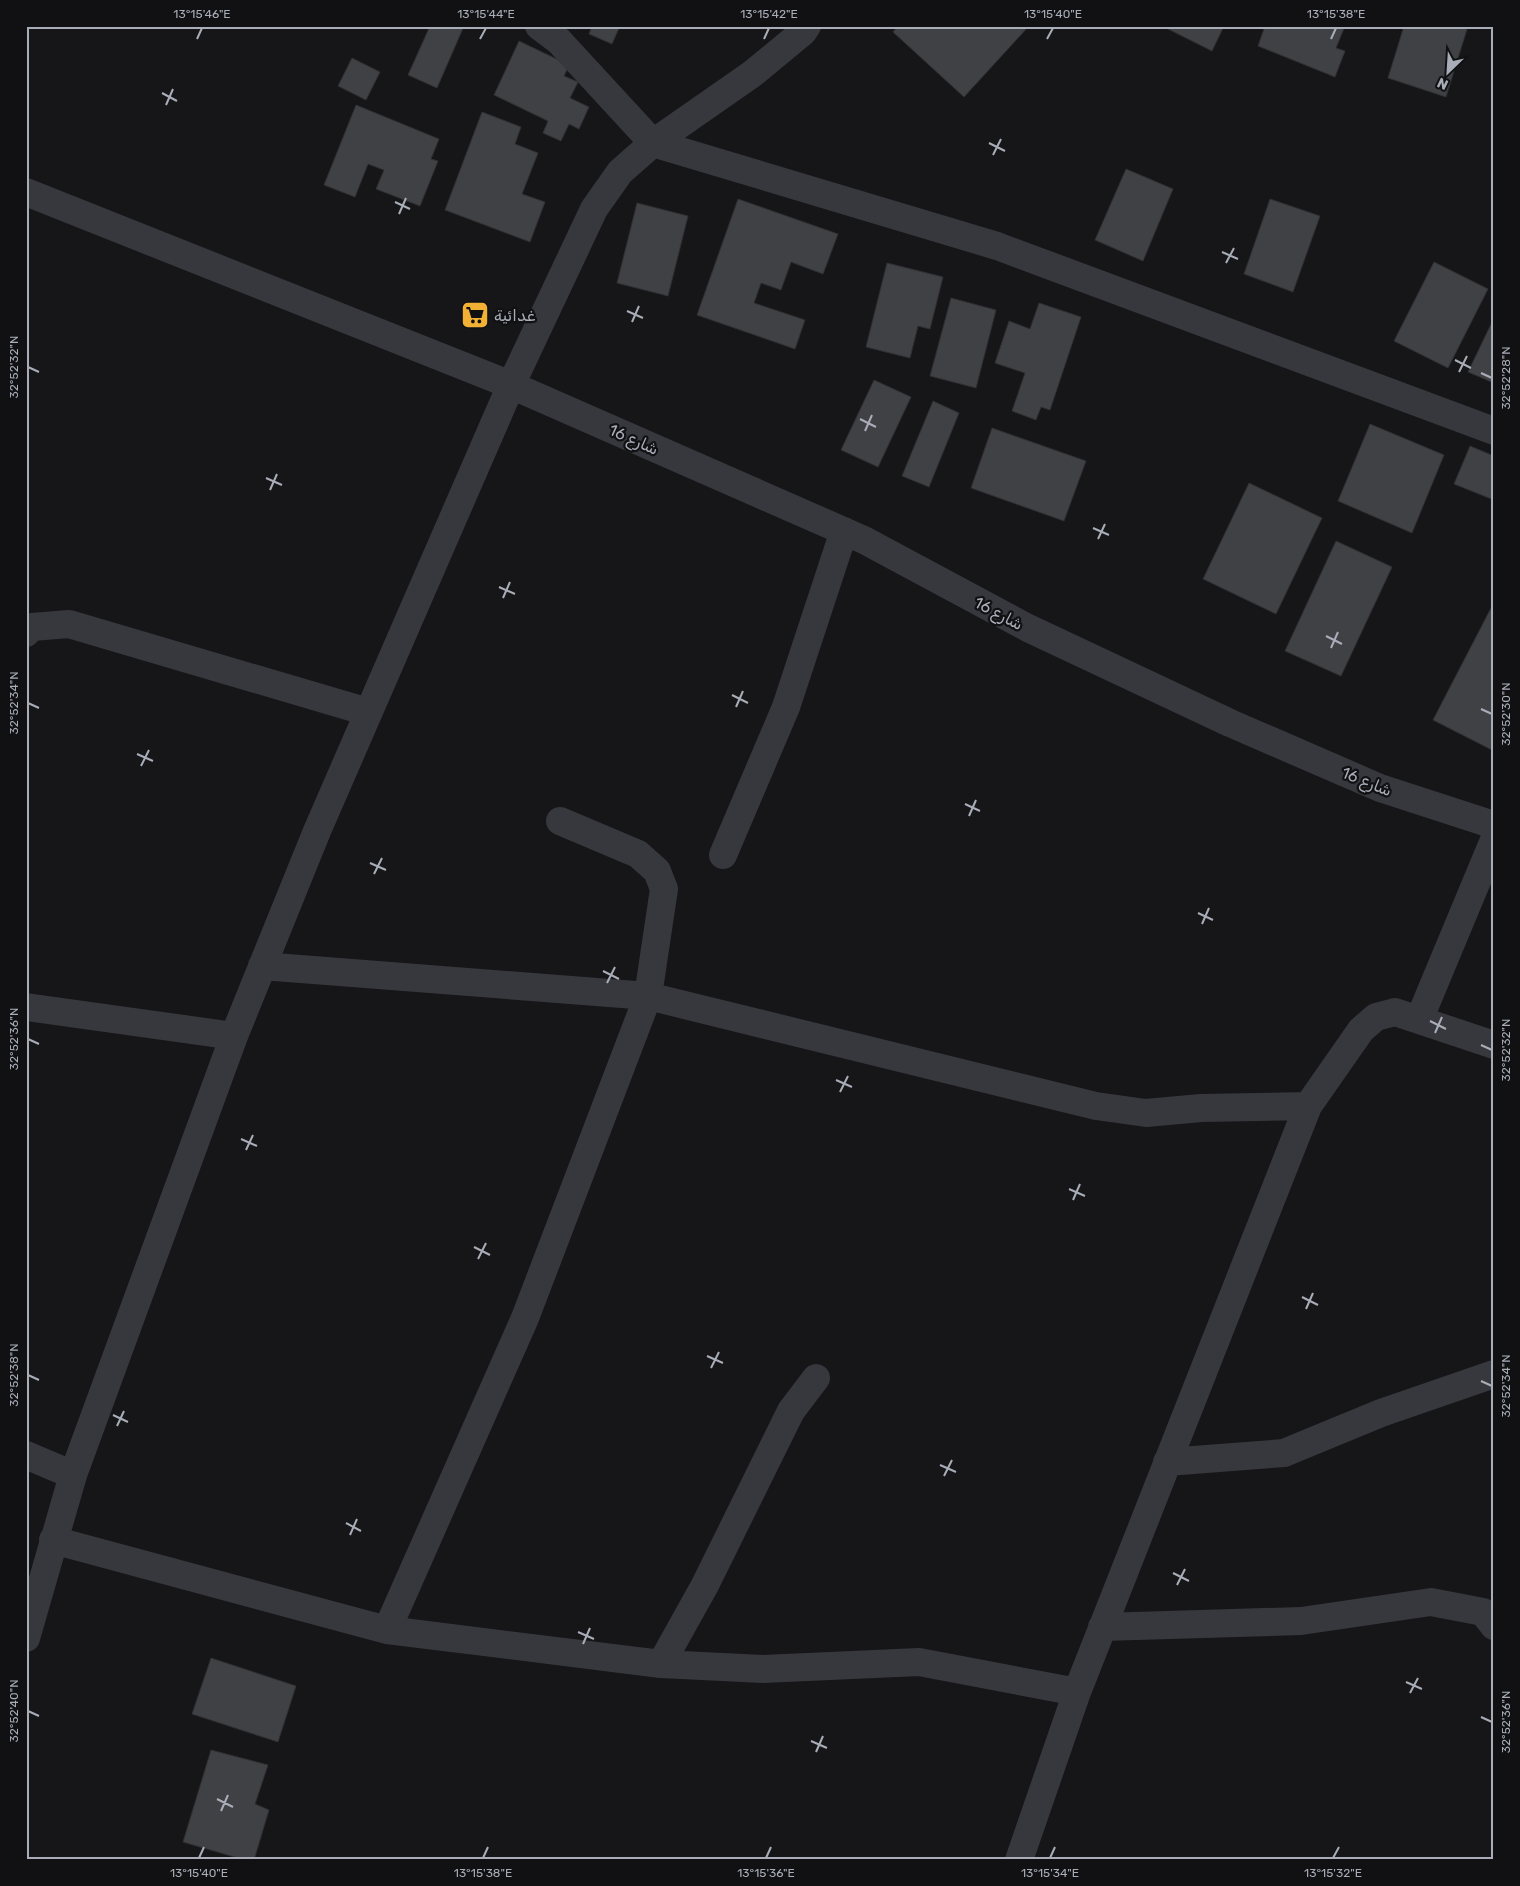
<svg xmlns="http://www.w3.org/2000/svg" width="1520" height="1886" viewBox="0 0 1520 1886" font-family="Rubik,'Noto Naskh Arabic',sans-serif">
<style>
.building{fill:#404145;stroke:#303034}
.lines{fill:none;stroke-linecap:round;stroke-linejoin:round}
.minor{stroke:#37383d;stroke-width:28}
.ticks{fill:none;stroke:#a8adb8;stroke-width:2}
.labels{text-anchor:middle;stroke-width:4.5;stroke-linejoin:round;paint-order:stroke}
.poi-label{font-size:16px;fill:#a8adb8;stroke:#111113;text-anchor:start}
.street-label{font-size:16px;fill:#a8adb8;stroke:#111113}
.neatline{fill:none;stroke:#a8adb8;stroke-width:2}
.ticks-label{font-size:12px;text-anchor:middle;fill:#a8adb8}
</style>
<rect width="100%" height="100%" fill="#161618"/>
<!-- building -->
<path class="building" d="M430,26H464L437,88L408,75Z
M592,26H620L612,44L589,34Z
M898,26H1029L964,97L893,32Z
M1162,26H1224L1212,51Z
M1265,26H1345L1336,48L1345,51L1335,77L1258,46Z
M1404,26H1468L1446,97L1388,78Z
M519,41L569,65L564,76L578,82L570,98L589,107L579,129L569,124L561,141L543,133L548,121L494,95Z
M352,58L380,72L366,100L338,86Z
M356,105L439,139L431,159L438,161L420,206L376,189L384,170L368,164L355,197L324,185Z
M482,112L521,127L515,144L538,153L522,194L545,202L530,242L445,210Z
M1126,169L1173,189L1143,261L1095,240Z
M738,199L838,234L823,274L791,262L781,290L761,283L754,303L805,320L795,349L697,315Z
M1270,199L1320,216L1293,292L1244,274Z
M637,203L688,216L668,296L617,283Z
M1434,262L1488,289L1448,368L1394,341Z
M887,263L943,277L930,329L918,326L910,358L866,347Z
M951,298L996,310L976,388L930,376Z
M1039,303L1081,317L1050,410L1041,407L1036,420L1012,411L1025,373L995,363L1009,321L1030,329Z
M1494,318V383L1468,372Z
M874,380L911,397L878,467L841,450Z
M933,401L959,413L929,487L902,476Z
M1370,424L1444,455L1412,533L1338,501Z
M992,428L1086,461L1064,521L971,488Z
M1470,446L1494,456V500L1454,484Z
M1249,483L1322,518L1276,614L1203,579Z
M1336,541L1392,567L1341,676L1285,651Z
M1491,608L1494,609V746L1492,750L1433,720Z
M211,1658L296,1686L278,1742L192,1714Z
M211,1750L268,1765L255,1804L269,1810L254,1860H245L183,1842Z"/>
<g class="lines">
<!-- minor -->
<path class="minor" d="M539,26L559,41L653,143L997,246L1494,431
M26,192L511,385L864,540L1028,628L1230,723L1380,788L1494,825
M26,633L32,627L69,624L368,712
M723,855L786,707L844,531
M262,966L648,996L1096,1106L1146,1113L1201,1108L1308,1106L1361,1030L1376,1017L1395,1012L1494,1045
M26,1007L234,1036
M1419,1020L1494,840
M26,1455L73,1475
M1167,1462L1284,1453L1381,1413L1494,1374
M53,1540L387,1630L525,1318L648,996L664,889L657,871L638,854L560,821
M1102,1627L1301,1621L1431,1602L1483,1612L1494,1626
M387,1630L661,1664L763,1669L919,1662L1077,1692L1308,1106
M26,1638L73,1475L234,1036L317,831L511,385L594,209L620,172L653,143L752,74L803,32L807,26
M661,1664L705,1585L791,1411L816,1378
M1019,1860L1077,1692"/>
</g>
<!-- ticks -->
<path class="ticks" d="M197,39L202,28M480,39L486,28M764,39L769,28M1047,39L1053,28M1331,39L1336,28M162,93L177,101M166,105L173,89M989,143L1005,151M993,155L1001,139M395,202L410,209M399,214L406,198M1222,252L1238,259M1226,263L1234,248M627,311L643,318M632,322L639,306M1455,360L1471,368M28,367L39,372M1459,372L1467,356M1481,373L1492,378M860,419L876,427M865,431L872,415M266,478L282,485M270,490L277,474M1093,528L1109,535M1098,539L1105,524M499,587L515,594M503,598L510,582M1326,636L1342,644M1331,648L1338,632M732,695L748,703M28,703L39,708M736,707L743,691M1481,709L1492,714M137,754L153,761M141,766L149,750M965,804L980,811M969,816L976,800M370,863L386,870M374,874L382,858M1198,913L1213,920M1202,924L1209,908M603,971L619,979M607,983L615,967M1430,1021L1446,1029M1435,1033L1442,1017M28,1039L39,1044M1481,1045L1492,1050M836,1080L852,1087M840,1092L848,1076M241,1139L257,1146M246,1150L253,1135M1069,1189L1085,1196M1073,1200L1080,1184M474,1247L490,1255M478,1259L486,1243M1302,1297L1318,1305M1306,1309L1313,1293M707,1356L723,1363M711,1368L719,1352M28,1375L39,1380M1481,1381L1492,1386M113,1415L128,1422M117,1426L124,1411M940,1465L956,1472M944,1476L952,1460M346,1523L361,1531M350,1535L357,1519M1173,1573L1189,1581M1177,1585L1185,1569M578,1632L594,1639M583,1644L590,1628M1406,1682L1422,1689M1410,1693L1418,1678M28,1711L39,1716M1481,1717L1492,1722M811,1741L827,1748M816,1752L823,1736M217,1799L233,1807M221,1811L228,1795M199,1858L204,1847M483,1858L488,1847M766,1858L771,1847M1050,1858L1055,1847M1333,1858L1339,1847"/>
<!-- icons -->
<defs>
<g id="supermarket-square" transform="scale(1.4375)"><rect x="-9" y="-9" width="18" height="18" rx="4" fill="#f2b134" stroke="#111113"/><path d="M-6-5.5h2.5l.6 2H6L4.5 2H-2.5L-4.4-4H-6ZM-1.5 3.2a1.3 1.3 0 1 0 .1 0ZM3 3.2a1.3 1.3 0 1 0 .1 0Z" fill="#111"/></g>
</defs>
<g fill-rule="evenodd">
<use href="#supermarket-square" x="475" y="315"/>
</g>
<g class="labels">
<!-- poi labels -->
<g class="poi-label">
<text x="494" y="321">غدائية</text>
</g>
<!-- street labels -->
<g class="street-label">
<text transform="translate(634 439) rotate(24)" y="6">شارع 16</text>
<text transform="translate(999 613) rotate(28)" y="6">شارع 16</text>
<text transform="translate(1367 781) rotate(22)" y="6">شارع 16</text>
</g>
</g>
<!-- border -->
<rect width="1520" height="1886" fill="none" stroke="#111113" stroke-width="55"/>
<!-- north arrow -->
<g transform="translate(1448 72) rotate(205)" stroke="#111113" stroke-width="4" paint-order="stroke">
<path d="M0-4L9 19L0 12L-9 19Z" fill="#a8adb8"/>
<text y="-8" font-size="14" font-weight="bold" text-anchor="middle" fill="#a8adb8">N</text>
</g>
<rect x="28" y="28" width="1464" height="1830" class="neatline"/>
<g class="ticks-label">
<text x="202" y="18">13°15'46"E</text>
<text x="486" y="18">13°15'44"E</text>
<text x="769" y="18">13°15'42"E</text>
<text x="1053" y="18">13°15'40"E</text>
<text x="1336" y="18">13°15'38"E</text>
<text transform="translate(14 367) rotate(-90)" y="4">32°52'32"N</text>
<text transform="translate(1506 378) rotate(-90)" y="4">32°52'28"N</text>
<text transform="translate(14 703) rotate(-90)" y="4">32°52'34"N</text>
<text transform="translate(1506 714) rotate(-90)" y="4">32°52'30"N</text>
<text transform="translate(14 1039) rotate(-90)" y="4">32°52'36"N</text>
<text transform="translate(1506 1050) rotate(-90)" y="4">32°52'32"N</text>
<text transform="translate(14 1375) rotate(-90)" y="4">32°52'38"N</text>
<text transform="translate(1506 1386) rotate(-90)" y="4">32°52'34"N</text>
<text transform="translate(14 1711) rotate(-90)" y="4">32°52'40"N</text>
<text transform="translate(1506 1722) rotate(-90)" y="4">32°52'36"N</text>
<text x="199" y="1877">13°15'40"E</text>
<text x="483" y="1877">13°15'38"E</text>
<text x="766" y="1877">13°15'36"E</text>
<text x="1050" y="1877">13°15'34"E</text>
<text x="1333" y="1877">13°15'32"E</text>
</g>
</svg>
